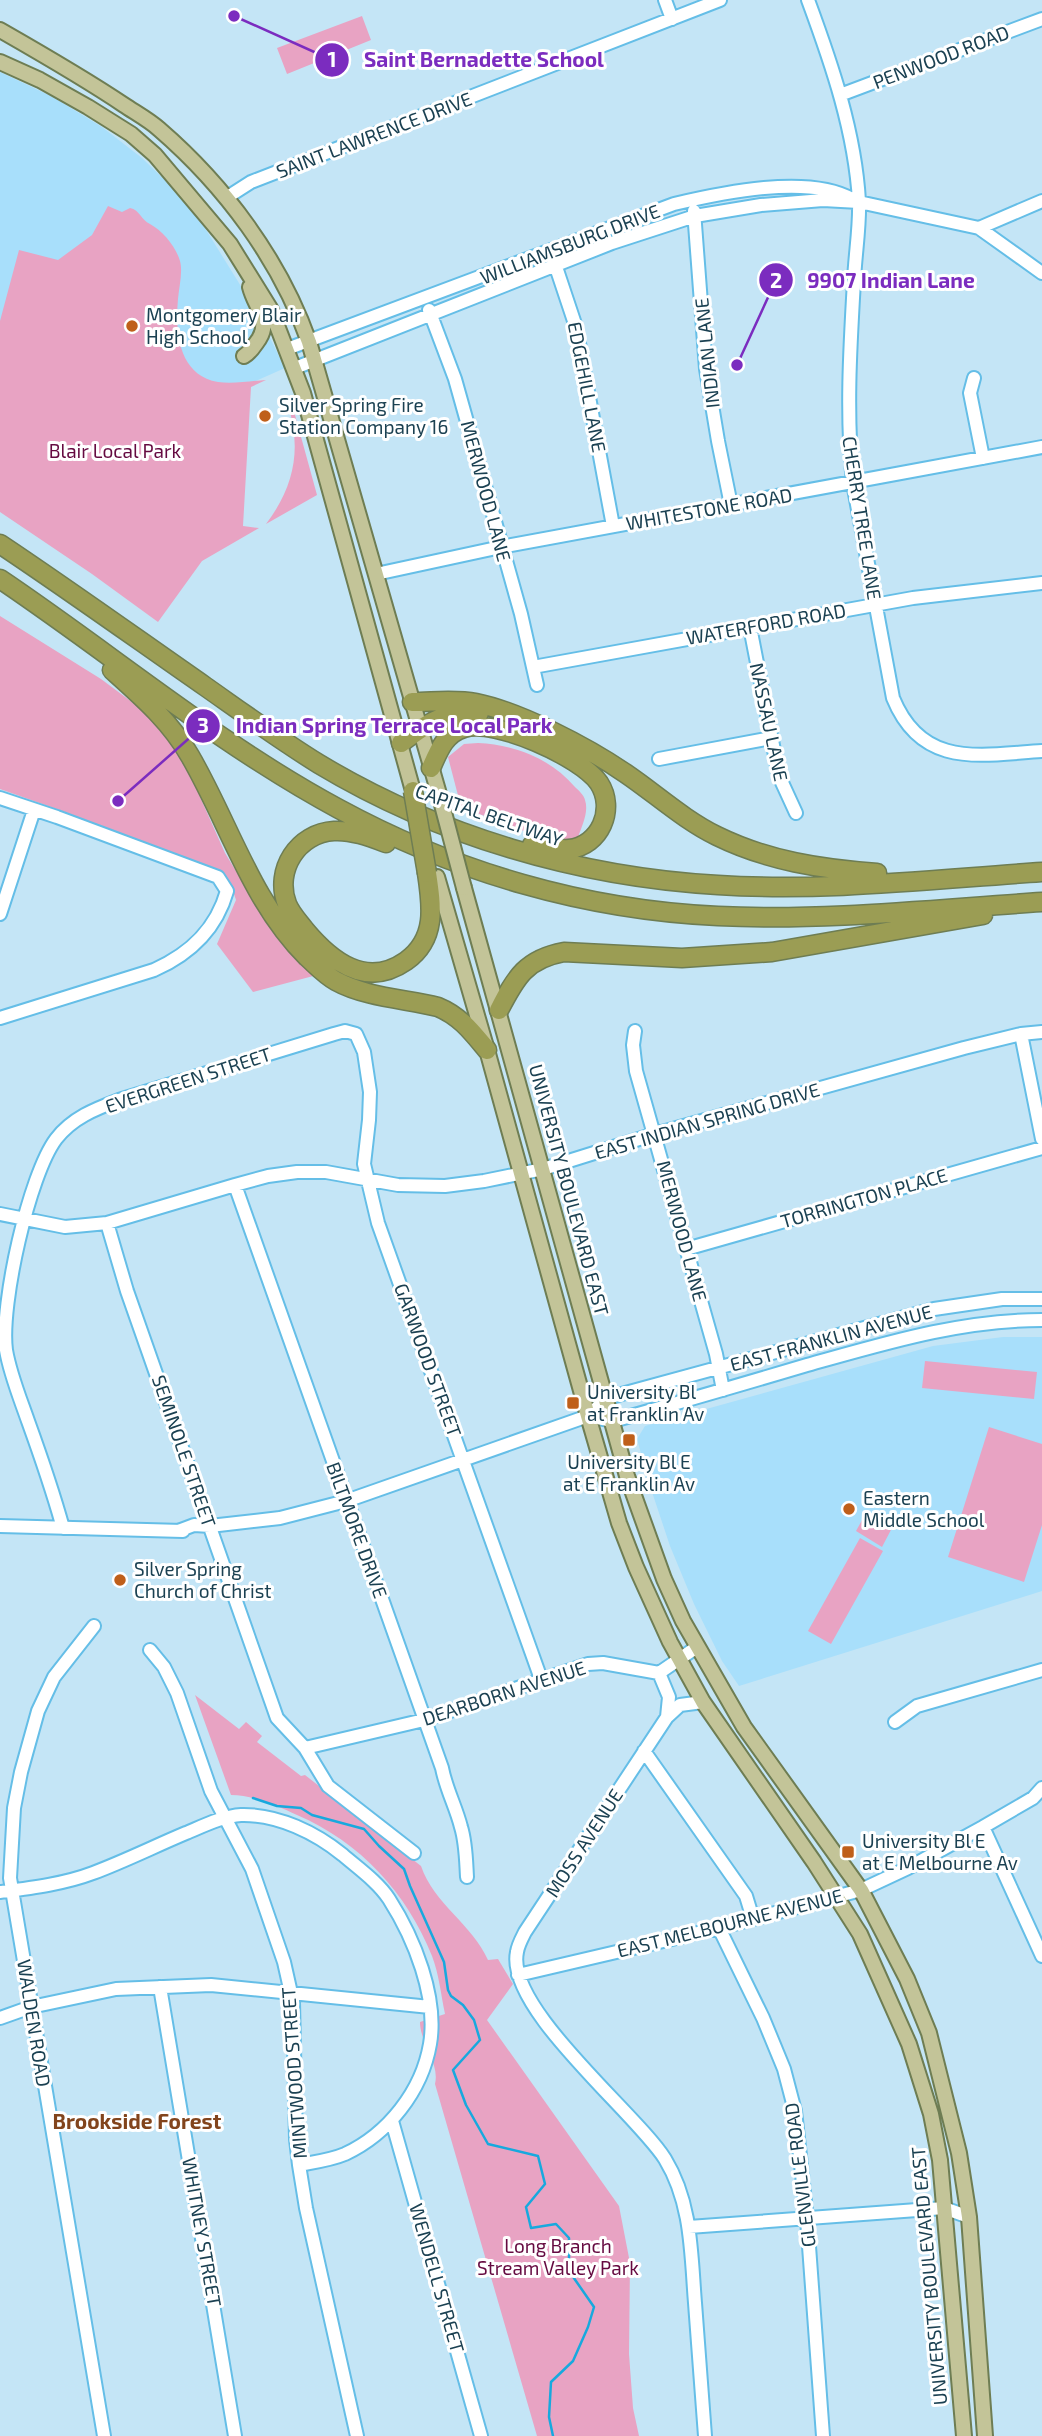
<svg xmlns="http://www.w3.org/2000/svg" width="1042" height="2436" viewBox="0 0 1042 2436" font-family="'Exo 2',sans-serif">
<style>
.built{fill:#a8dffb}
.green{fill:#e8a3c3}
.lines{fill:none;stroke-linecap:round;stroke-linejoin:round}
.stream{stroke:#17a9de;stroke-width:2.5}
.minor-casing{stroke:#65bee7;stroke-width:16}
.major-casing{stroke:#6e7d53;stroke-width:18}
.highway-casing{stroke:#6e7d53;stroke-width:21}
.minor{stroke:#fff;stroke-width:12}
.major{stroke:#c3c498;stroke-width:14}
.highway{stroke:#9b9d54;stroke-width:18}
.major-bridge-casing{stroke:#6e7d53;stroke-width:18;stroke-linecap:butt}
.highway-bridge-casing{stroke:#6e7d53;stroke-width:21;stroke-linecap:butt}
.major-bridge{stroke:#c3c498;stroke-width:14}
.highway-bridge{stroke:#9b9d54;stroke-width:18}
.poi-dot{fill:#bf5f1a;stroke:#fff;stroke-width:2.5}
.labels{text-anchor:middle;stroke-width:6;stroke-linejoin:round;paint-order:stroke}
.street-label{font-size:19px;fill:#1b4152;stroke:#fff}
.poi-label{font-size:19px;fill:#1b4152;stroke:#fff;text-anchor:start}
.park-label{font-size:19px;fill:#650a41;stroke:#fff}
.neighbourhood-label{font-size:21px;font-weight:bold;fill:#82441c;stroke:#fff}
.leader{fill:none;stroke:#7b2cbf;stroke-width:2.5}
.callout-dot{fill:#7b2cbf;stroke:#fff;stroke-width:2.5}
.mark-label{font-size:21px;text-anchor:middle;font-weight:bold;fill:#fff}
.callout-label{font-size:21px;text-anchor:middle;font-weight:bold;fill:#7b2cbf;stroke:#fff;stroke-width:6;stroke-linejoin:round;paint-order:stroke}
</style>
<rect width="100%" height="100%" fill="#c4e5f6"/>
<!-- built -->
<path class="built" d="M0,72L53,97L102,127L142,158L175,190L203,225L257,312L285,368L0,495Z
M1003,1337H1042V1591L739,1686L722,1661L694,1604L670,1546L650,1486L637,1439L645,1426L933,1346Z"/>
<!-- green -->
<path class="green" d="M362,16L371,40L287,74L277,48Z
M108,206L122,212L130,208C140,210 141,220 150,224C163,231 176,247 180,261C183,272 179,287 178,299C175,331 178,375 218,382C233,384 251,381 266,380L251,387L243,526L259,528L202,561L158,622L92,574L0,512V321L19,250L58,260L92,235Z
M292,404L317,495L266,524C294,487 302,450 288,405Z
M0,616L101,679L144,711L181,754L225,853L262,914L278,936L317,975L253,992L217,944L236,900L231,885L221,873L65,812L0,789Z
M478,743C515,745 550,758 575,787C578,790 584,795 585,800C589,812 582,826 578,837L558,841L521,830L461,807L448,757L464,744Z
M925,1361L1037,1372L1034,1399L922,1388Z
M989,1427L1042,1444V1525L1024,1582L948,1557Z
M866,1513L892,1528L882,1547L856,1531Z
M860,1538L883,1551L831,1644L808,1631Z
M195,1695L239,1729L246,1722L262,1736L257,1742L301,1776L305,1775L421,1866C434,1904 472,1924 488,1960L498,1959L513,1984L487,2020L619,2206L630,2263L629,2354L633,2408L639,2436H537L435,2084C440,2063 420,2043 420,2022L445,2014C441,1995 439,1974 432,1956C407,1893 360,1842 297,1815C277,1806 253,1795 231,1795Z"/>
<g class="lines">
<!-- stream -->
<path class="stream" d="M253,1798L277,1806L301,1808L312,1815L364,1829L379,1846L404,1869L410,1886L444,1962L448,1990L451,1996L463,2005L474,2020L480,2040L453,2070L466,2105L488,2144L538,2156L545,2184L526,2207L531,2228L556,2224L569,2238V2271L594,2307L588,2327L573,2361L551,2382L549,2417L553,2436"/>
<!-- minor casing -->
<g class="minor-casing">
<path id="minor" d="M665,0L672,19
M808,0C832,65 855,132 859,201C860,227 855,255 854,281C850,349 846,415 853,483L893,698C922,769 980,755 1042,751
M840,95L1042,19
M226,198L251,182L720,0
M694,211L706,369L718,441L731,505
M979,228L1042,273
M554,261L576,327L613,526
M429,310L455,379L521,614L537,685
M287,349L674,204C721,193 808,174 852,199
M295,368L612,243L695,216L761,205L823,200L859,202L979,228L1042,201
M974,378L970,393L983,458
M376,574L501,547L1042,447
M750,627L779,776L796,813
M533,667L913,598L1042,583
M659,759L771,738
M0,798L57,817L218,877L227,891C216,930 190,954 154,970L0,1018
M0,914L34,810
M635,1031L633,1045L636,1071L716,1354L723,1390
M1021,1034L1042,1139
M235,1185L442,1768C446,1789 456,1807 461,1827C466,1843 466,1860 467,1877
M0,1214L65,1227L107,1223L235,1185L268,1176L297,1172H326L398,1185L445,1186L484,1181L543,1169L655,1134L964,1048L1021,1034L1042,1032
M107,1223L127,1291L277,1718L305,1748L328,1786L414,1853
M686,1249L1042,1148
M588,1416L613,1421C678,1403 743,1384 807,1365C886,1343 960,1320 1042,1320
M0,1526L183,1531
M63,1528C53,1492 41,1457 28,1421C20,1398 10,1374 6,1350C0,1305 29,1175 56,1139C72,1118 95,1109 119,1100L334,1034L345,1031L356,1034L364,1052L370,1092L369,1120L364,1164L378,1223L541,1679
M178,1531L194,1525L210,1526L280,1518L346,1501L588,1416L607,1398L934,1309L1002,1299H1042
M94,1626L54,1677L38,1711L21,1772L14,1808L10,1878L104,2436
M150,1650L164,1667L177,1693L211,1791L252,1869L284,1962L293,2002L296,2139L299,2165L306,2208L357,2436
M659,1673L669,1697L667,1717L525,1932C522,1938 518,1945 517,1952C505,2008 636,2113 665,2159C692,2203 691,2254 695,2303C698,2348 702,2392 705,2436
M667,1717L680,1705L703,1702
M895,1722L917,1706L1042,1670
M305,1748L424,1720L588,1664L603,1663L659,1673L697,1647
M644,1751L746,1896L753,1919
M983,1827L1042,1956
M0,1892C31,1888 64,1884 93,1873C125,1861 155,1846 186,1833C203,1826 223,1816 241,1815C278,1814 316,1833 343,1855C358,1868 378,1882 389,1899C414,1938 438,1997 430,2044C422,2091 388,2134 345,2154C331,2160 315,2162 299,2165
M719,1928L763,2018L784,2069L795,2111L807,2219L823,2436
M518,1975L719,1928L861,1890L908,1868L983,1827L1033,1798L1042,1788
M160,1987L235,2436
M0,2018L31,2007L116,1989L211,1985L430,2007
M392,2121L481,2436
M689,2227L944,2208L969,2217"/>
</g>
<!-- major casing -->
<g class="major-casing">
<path id="major" d="M0,30C42,54 84,78 124,105C136,113 149,120 159,129C225,186 280,260 309,342L441,801
M0,62L40,80L88,107L131,134L155,155L230,244L271,310L303,393L413,791
M244,356C251,352 254,346 259,339C271,320 255,307 250,287
M437,877L487,1050L588,1416L619,1523L636,1567L670,1642L703,1702L814,1862L860,1934L909,2044L931,2114L940,2160L964,2436
M464,888L627,1476L664,1579L683,1621L744,1727L861,1890L907,1979L929,2033L959,2153L969,2217L985,2436"/>
</g>
<!-- highway casing -->
<g class="highway-casing">
<path id="highway" d="M0,544C69,590 137,639 206,687C243,713 280,740 319,764C439,836 578,877 718,885C825,892 935,879 1042,872
M0,579C113,655 218,744 339,809C455,872 585,910 718,916C826,921 935,909 1042,902
M112,670C141,696 170,721 190,756C229,823 251,901 307,957C316,965 325,975 336,981C365,997 405,999 438,1007C460,1016 472,1032 487,1050
M412,702C433,702 455,699 476,703C520,712 587,747 625,773C656,794 684,820 717,836C768,861 821,869 877,873
M401,743C427,723 445,711 479,713
M431,768C438,752 445,733 464,728C495,718 581,757 599,783C616,809 600,846 569,849C557,850 544,846 532,845
M386,843C370,837 352,830 334,831C298,833 274,870 287,904C291,914 299,922 305,930C331,961 366,989 406,961C437,939 432,906 427,873
M499,1010C516,977 526,959 564,952L682,958L772,952L983,915"/>
</g>
<!-- minor -->
<use href="#minor" class="minor"/>
<!-- major -->
<use href="#major" class="major"/>
<!-- highway -->
<use href="#highway" class="highway"/>
<!-- major-bridge casing -->
<g class="major-bridge-casing">
<path id="major-bridge" d="M441,801L464,888"/>
</g>
<!-- highway-bridge casing -->
<g class="highway-bridge-casing">
<path id="highway-bridge" d="M413,791L427,873"/>
</g>
<!-- major-bridge -->
<use href="#major-bridge" class="major-bridge"/>
<!-- highway-bridge -->
<use href="#highway-bridge" class="highway-bridge"/>
</g>
<!-- markers -->
<g class="poi-dot">
<circle cx="132" cy="326" r="7"/>
<circle cx="265" cy="416" r="7"/>
<rect x="566" y="1396" width="14" height="14" rx="3.5"/>
<rect x="622" y="1433" width="14" height="14" rx="3.5"/>
<circle cx="849" cy="1509" r="7"/>
<circle cx="120" cy="1580" r="7"/>
<rect x="841" y="1845" width="14" height="14" rx="3.5"/>
</g>
<g class="labels">
<!-- street labels -->
<g class="street-label">
<text transform="translate(941 57) rotate(-21)" y="7">PENWOOD ROAD</text>
<text transform="translate(374 135) rotate(-21)" y="7">SAINT LAWRENCE DRIVE</text>
<text transform="translate(570 244) rotate(-21)" y="7">WILLIAMSBURG DRIVE</text>
<text transform="translate(707 353) rotate(-96)" y="7">INDIAN LANE</text>
<text transform="translate(587 387) rotate(79)" y="7">EDGEHILL LANE</text>
<text transform="translate(486 491) rotate(75)" y="7">MERWOOD LANE</text>
<text transform="translate(709 509) rotate(-10)" y="7">WHITESTONE ROAD</text>
<text transform="translate(862 518) rotate(81)" y="7">CHERRY TREE LANE</text>
<text transform="translate(766 624) rotate(-10)" y="7">WATERFORD ROAD</text>
<text transform="translate(769 722) rotate(78)" y="7">NASSAU LANE</text>
<text transform="translate(489 815) rotate(19)" y="7">CAPITAL BELTWAY</text>
<text transform="translate(188 1080) rotate(-18)" y="7">EVERGREEN STREET</text>
<text transform="translate(707 1121) rotate(-16)" y="7">EAST INDIAN SPRING DRIVE</text>
<text transform="translate(569 1190) rotate(75)" y="7">UNIVERSITY BOULEVARD EAST</text>
<text transform="translate(864 1198) rotate(-16)" y="7">TORRINGTON PLACE</text>
<text transform="translate(682 1231) rotate(75)" y="7">MERWOOD LANE</text>
<text transform="translate(831 1338) rotate(-15)" y="7">EAST FRANKLIN AVENUE</text>
<text transform="translate(428 1360) rotate(70)" y="7">GARWOOD STREET</text>
<text transform="translate(184 1451) rotate(71)" y="7">SEMINOLE STREET</text>
<text transform="translate(357 1530) rotate(70)" y="7">BILTMORE DRIVE</text>
<text transform="translate(504 1693) rotate(-18)" y="7">DEARBORN AVENUE</text>
<text transform="translate(584 1843) rotate(-57)" y="7">MOSS AVENUE</text>
<text transform="translate(730 1923) rotate(-14)" y="7">EAST MELBOURNE AVENUE</text>
<text transform="translate(34 2023) rotate(81)" y="7">WALDEN ROAD</text>
<text transform="translate(294 2073) rotate(-94)" y="7">MINTWOOD STREET</text>
<text transform="translate(800 2175) rotate(-97)" y="7">GLENVILLE ROAD</text>
<text transform="translate(202 2232) rotate(80)" y="7">WHITNEY STREET</text>
<text transform="translate(929 2276) rotate(-95)" y="7">UNIVERSITY BOULEVARD EAST</text>
<text transform="translate(437 2278) rotate(74)" y="7">WENDELL STREET</text>
</g>
<!-- poi labels -->
<g class="poi-label">
<text x="146" y="322">Montgomery Blair<tspan x="146" dy="22">High School</tspan></text>
<text x="279" y="412">Silver Spring Fire<tspan x="279" dy="22">Station Company 16</tspan></text>
<text x="587" y="1399">University Bl<tspan x="587" dy="22">at Franklin Av</tspan></text>
<text x="629" y="1469" text-anchor="middle">University Bl E<tspan x="629" dy="22">at E Franklin Av</tspan></text>
<text x="863" y="1505">Eastern<tspan x="863" dy="22">Middle School</tspan></text>
<text x="134" y="1576">Silver Spring<tspan x="134" dy="22">Church of Christ</tspan></text>
<text x="862" y="1848">University Bl E<tspan x="862" dy="22">at E Melbourne Av</tspan></text>
</g>
<!-- park labels -->
<g class="park-label">
<text x="115" y="458">Blair Local Park</text>
<text x="558" y="2253">Long Branch<tspan x="558" dy="22">Stream Valley Park</tspan></text>
</g>
<!-- neighbourhood labels -->
<g class="neighbourhood-label">
<text x="137" y="2129">Brookside Forest</text>
</g>
</g>
<!-- callouts -->
<path class="leader" d="M234 16L332 60M737 365L776 280M118 801L203 726"/>
<g class="callout-dot">
<circle cx="234" cy="16" r="7"/>
<circle cx="737" cy="365" r="7"/>
<circle cx="118" cy="801" r="7"/>
<circle cx="332" cy="60" r="18"/>
<circle cx="776" cy="280" r="18"/>
<circle cx="203" cy="726" r="18"/>
</g>
<g class="mark-label">
<text x="332" y="67">1</text>
<text x="776" y="288">2</text>
<text x="203" y="733">3</text>
</g>
<g class="callout-label">
<text x="484" y="67">Saint Bernadette School</text>
<text x="891" y="288">9907 Indian Lane</text>
<text x="394" y="733">Indian Spring Terrace Local Park</text>
</g>
</svg>
